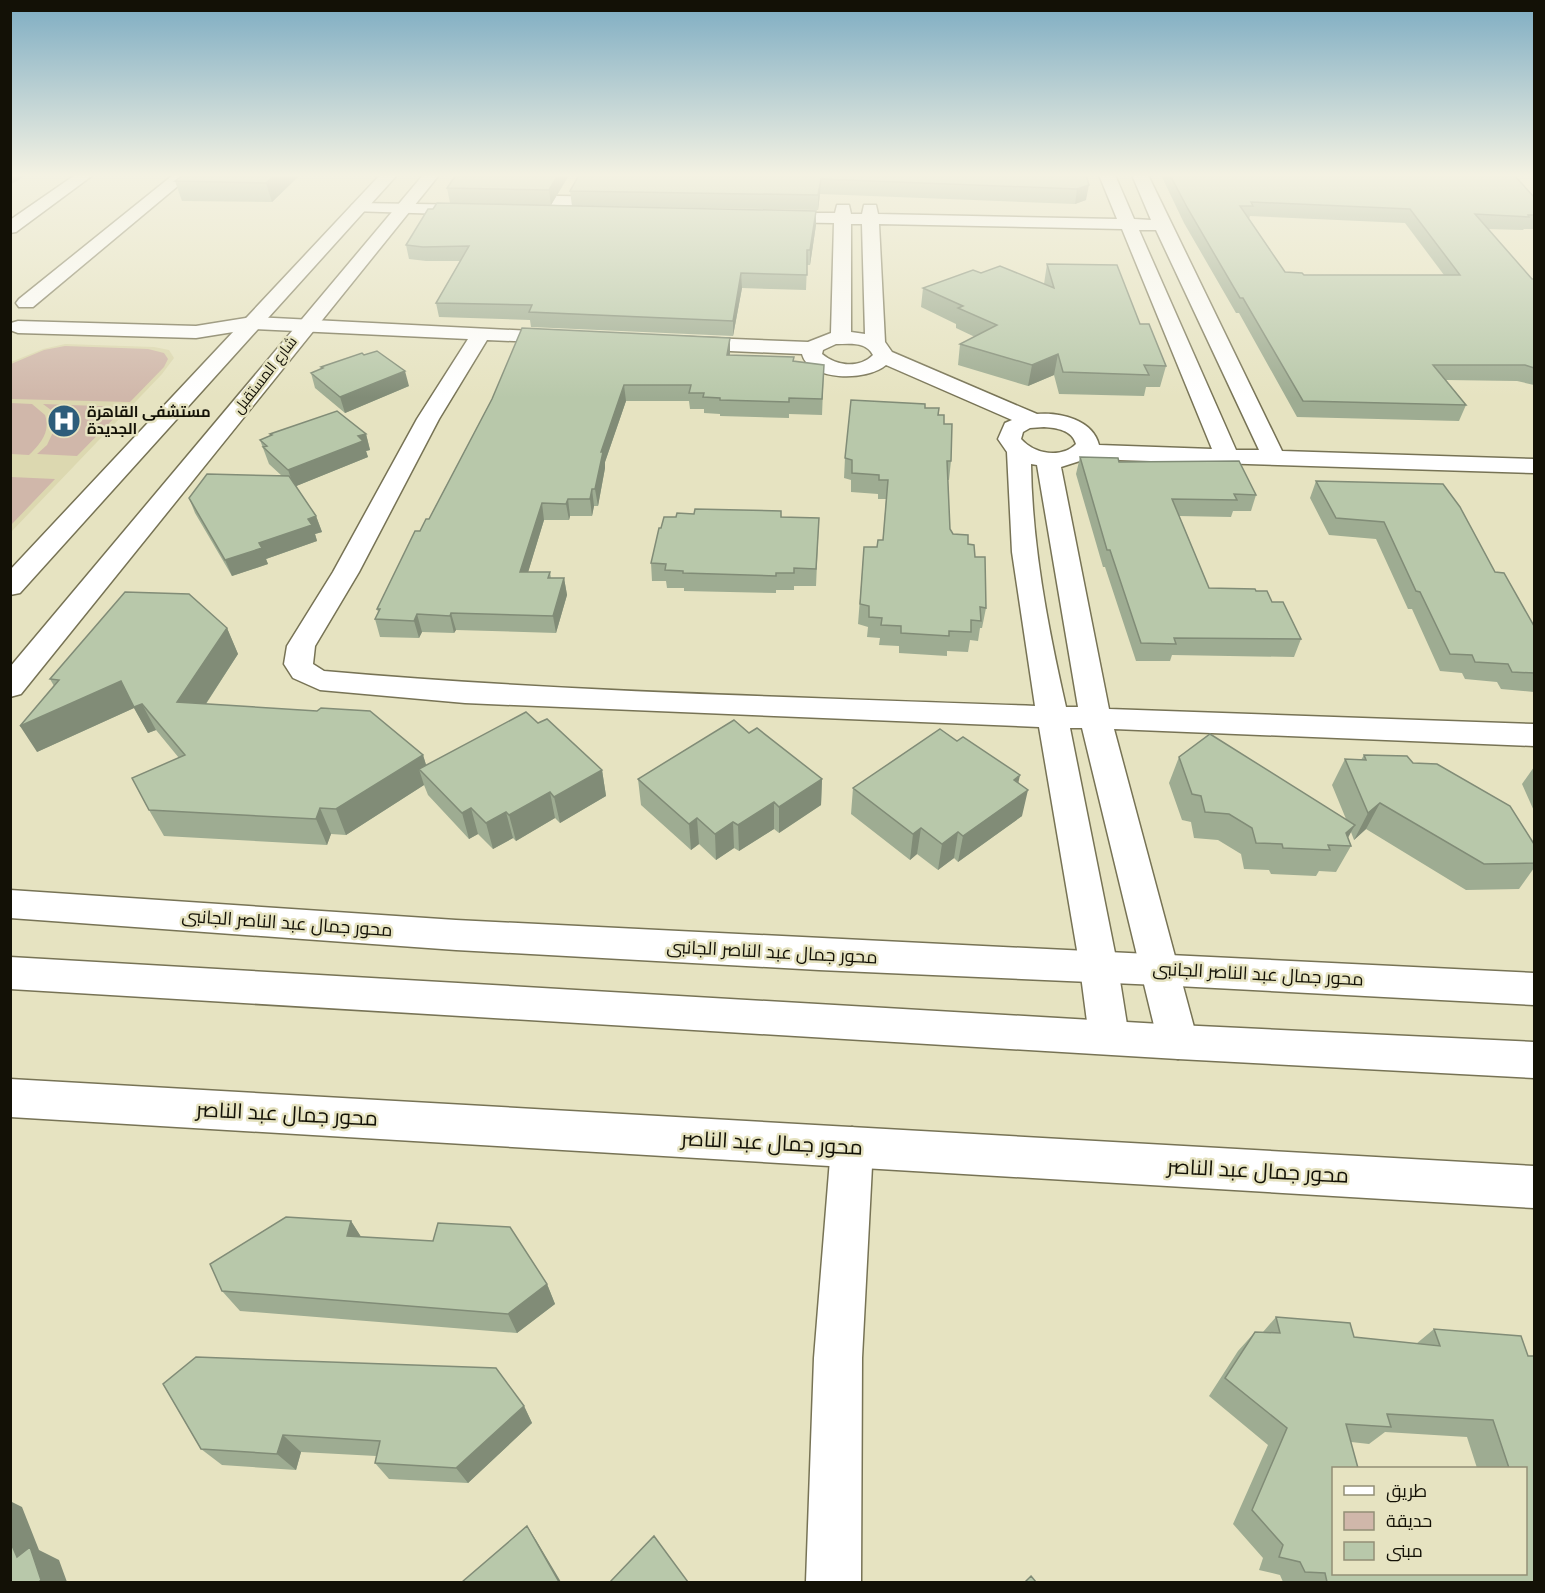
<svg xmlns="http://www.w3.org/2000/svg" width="1545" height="1593" viewBox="0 0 1545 1593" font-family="'Golos Text',Cairo,sans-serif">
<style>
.built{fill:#dcd8b0}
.green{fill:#d0b7aa}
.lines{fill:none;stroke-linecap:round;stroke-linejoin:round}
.street-casing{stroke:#777355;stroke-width:3}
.secondary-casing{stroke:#777355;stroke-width:3}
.street{fill:#fff;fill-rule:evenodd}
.secondary{fill:#fff;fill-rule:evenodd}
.wall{fill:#9eac92;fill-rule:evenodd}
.shaded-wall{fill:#818c77}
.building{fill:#b8c8aa;stroke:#818c77;stroke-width:1.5;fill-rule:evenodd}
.labels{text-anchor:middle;stroke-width:5;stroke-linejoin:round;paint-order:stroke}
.far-street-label{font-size:15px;fill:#131106;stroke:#e6e3c1}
.far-poi-label{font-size:15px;font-weight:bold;fill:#131106;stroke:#e6e3c1;text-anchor:start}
.street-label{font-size:18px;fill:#131106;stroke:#e6e3c1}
.near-street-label{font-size:21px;fill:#131106;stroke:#e6e3c1}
</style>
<rect width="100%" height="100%" fill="#e6e3c1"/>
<!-- built -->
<path class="built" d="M65,344L154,347L169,350L174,358L162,374L11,532V362L43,349Z"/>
<!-- green -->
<path class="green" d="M65,346L148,349L164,353L168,359L164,367L130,402L11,399V364L44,350Z
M11,403L32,404L45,415C51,432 40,444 29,455L11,454Z
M43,404L125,407L77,456L37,454L47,445L56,426L51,410Z
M11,477L55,479L11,525L10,477Z"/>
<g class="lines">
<!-- street casing -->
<g class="street-casing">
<path id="street" d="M75,175H93L16,232L10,233V220Z
M173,175H191L33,307H19L16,303L19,299Z
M1099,175H1115L1134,219L1151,220L1132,175H1148L1282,451L1534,459V473L1086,459L1061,467L1109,709L1534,724V746L1114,729L1198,1042L1192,1054L1178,1059L1164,1054L1158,1042L1082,728H1070L1118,968L1129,1037L1123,1049L1109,1054L1095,1049L1089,1037L1080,968L1039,727L465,703L320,690L293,678L284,664L287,646L333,572L417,419L468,339L252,329L196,338L18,333L10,330L11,323L18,321L196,326L252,317L571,333L574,337L571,341L564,343L487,340L439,419L359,572L315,646L313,664L324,671C561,692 798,697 1035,706L1012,552L1007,452L998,439L1005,423L1012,420L886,365C868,381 809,382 802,354L685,349L678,347L675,343L678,339L685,337L808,342L831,333L834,223L771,222L765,221L763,217L765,213H835L837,205H849L851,214H862L864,205H876L878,214L1117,219ZM851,224H862L865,334L851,332ZM879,224L1122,229L1212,449L1099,445C1093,420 1061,412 1037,414L892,352L885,342ZM1139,230H1156L1259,450H1236ZM836,344C849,344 866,341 873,355C859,369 836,366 822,354L823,350ZM1044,427C1057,428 1072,430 1076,444C1061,459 1034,454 1021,439L1023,432L1030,428ZM1031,464L1037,465L1078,707H1066C1048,628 1032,545 1031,464Z
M507,195L614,197L622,202L614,207L501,203L499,200Z
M358,203L474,205L482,210L474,215L352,211L350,208L352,205Z
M852,1127L867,1133L873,1147L862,1358L861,1582H806L814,1358L831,1147L837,1133Z"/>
</g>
<!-- secondary casing -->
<g class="secondary-casing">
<path id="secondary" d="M380,175H397L20,593L10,595V570Z
M423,175H439L21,694L10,697V667Z
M10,890L456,920L1534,973V1005L1158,985L819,970L456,950L10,918Z
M10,957L1178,1025L1534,1042V1078L1178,1059L10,989Z
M10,1079L1534,1166V1208L10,1117Z"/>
</g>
<!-- street -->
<use href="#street" class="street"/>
<!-- secondary -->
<use href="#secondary" class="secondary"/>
</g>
<!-- wall -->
<path class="wall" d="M183,175H300L272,202L182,201L175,181Z
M569,175L551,205L450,203L447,188Z
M579,175H1086V200L1075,204L820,194L818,210L572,206L570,191Z
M1161,175H1514L1534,215V229H1524L1523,230L1487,229L1532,279H1534V385L1517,381L1446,380L1466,405L1459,421L1297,417L1239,313H1236L1184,223ZM1250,216L1405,223L1444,275H1304L1285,272L1249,219Z
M816,211V225L810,265H807L806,290L742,288L733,336L531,327L530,320L439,317L436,303L460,261H426L409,259L406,245Z
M1047,264L1140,324L1166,366L1160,387H1146L1144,396L1059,394L1054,375L1028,386L958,365L960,344L975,337L956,328V324L921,307L923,288L981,273L1044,284Z
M730,338V355L824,365L822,415L789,414V418L720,416V414L704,413V409H690L689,401H626L605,462V468L598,506H594L592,516H570L569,520H544L528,572H550L551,578H564L567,595L556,633L456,630L454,633L422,632L419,638L380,637L375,619L378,612L377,609L420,531L429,519L492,399Z
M321,367L409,386L345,413L315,388L311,373L322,369Z
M925,408L938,415L944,424L951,461L949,480H948L950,529L953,534L968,544L975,557L986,608L982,628H980L978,641L970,640L968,652L947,651V656L899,653V646L879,645L880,638L867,637L868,627L858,624L864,547H877L883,540L886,499H878V494L851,492V480L844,478L845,458Z
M270,434H366L370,450L366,451L368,457L296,486L316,516L322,532L315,534L317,541L266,559L268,564L232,576L195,513L189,498L282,476L269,464L260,440L271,436Z
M1080,457L1119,462L1256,495L1251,511H1233L1231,517L1179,516L1209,588L1256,591L1272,602L1301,639L1294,657L1172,655L1170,661H1136L1105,567H1103L1076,474Z
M1316,481L1495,572L1534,626V692L1501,689L1497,682L1465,679L1462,673L1440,671L1412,609H1408L1376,539L1329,535L1310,498Z
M694,514L819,518L816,586H794V590H776V593L684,591V588H667L666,581H652L651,563L661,528L676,517Z
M227,628L238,654L206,704L423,755L426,765L538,723L602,770L606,796L560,823L555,818L516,841L513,838L493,849L478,834L469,839L428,795L424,785L346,835L331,834L327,845L164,836L149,810L179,758L156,730L148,733L134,708L37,752L54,686L50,679Z
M749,733L822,779L821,805L779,833L774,829L739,851L734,848L716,860L699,844L691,850L641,805L638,779Z
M1364,755L1413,763L1534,844V868L1519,889L1466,890L1366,829L1354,840L1351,832L1348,838L1351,846L1336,872L1319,871L1316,876L1271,874L1269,870L1244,869L1241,854L1218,840L1194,838L1191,822L1182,820L1169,783L1179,757L1346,819L1332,785L1345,759L1361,760Z
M1534,767V811L1522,784Z
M1018,783L1022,816L958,862L954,858L938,870L917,854L910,860L851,814L853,788Z
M351,1221L361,1237L547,1284L555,1304L517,1333L240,1311L222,1291Z
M1276,1317L1354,1337L1416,1344L1434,1329L1521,1336L1534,1582H1283L1280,1575L1259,1570L1263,1558L1233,1524L1268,1445L1209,1396L1238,1351L1255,1332H1263ZM1385,1432L1467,1437L1477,1468H1526V1574H1334L1351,1442L1369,1444Z
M163,1384L524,1406L532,1423L468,1483L389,1479L375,1463L376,1456L301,1452L296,1470L222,1465L201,1449Z"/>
<!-- shaded-wall -->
<path class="shaded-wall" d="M10,175H23V177L10,185Z
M275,175H300L272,202L266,183Z
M558,175H569L551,205L549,190Z
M821,179L820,194L818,210V195Z
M1089,185L1086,200L1075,204L1077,189Z
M816,211V225L810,265V250Z
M741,273L742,288L733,336V321Z
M730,338V353L727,371V355Z
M1058,354L1054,375L1028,386L1032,365Z
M405,371L409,386L345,413L340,397Z
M624,385L626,401L605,462V468L598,506L595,489L601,452Z
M366,434L370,450L366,451L368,457L294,487L288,470L358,436Z
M592,489L594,506L592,516L590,499Z
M568,499L570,516L569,520L566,504Z
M542,503L544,520L523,589L520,572Z
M316,516L322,532L315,534L317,541L266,559L268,564L232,576L225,560L308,519Z
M564,578L567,595L556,633L553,616Z
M451,613L456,630L454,633L450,616Z
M417,614L422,632L419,638L414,621Z
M227,628L238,654L190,728L177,702Z
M121,681L142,704L156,730L148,733L134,708L37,752L20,726Z
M423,755L431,781L419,769L424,785L346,835L336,809Z
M602,770L606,796L560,823L554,797Z
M1020,775L1015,799L1028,790L1022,816L958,862L963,836L1014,780Z
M822,779L821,805L779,833V807Z
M550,792L555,818L516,841L509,815Z
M774,802V829L739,851L738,825Z
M1380,803L1366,829L1354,840L1368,813Z
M320,808L331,834L327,845L316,819Z
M471,808L478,834L469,839L462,813Z
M506,812L513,838L493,849L486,823Z
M697,818L699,844L691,850L689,824Z
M733,822L734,848L716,860L715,834Z
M1355,825L1343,846L1346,833Z
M921,828L917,854L910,860L913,834Z
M958,832L954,858L938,870L942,844Z
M351,1221L365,1243L347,1236Z
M547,1284L555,1304L517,1333L508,1314Z
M524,1406L532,1423L468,1483L456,1468Z
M283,1435L301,1452L296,1470L277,1454Z
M10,1501L22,1507L39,1550L59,1560L67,1582H39L17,1557L10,1541Z
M527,1526L536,1540L561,1582H559Z"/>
<!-- building -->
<path class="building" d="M183,175H275L266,183L175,181Z
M456,175H558L549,190L447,188Z
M579,175H1086L1089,185L1077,189L821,179L818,195L570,191Z
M1170,175H1514L1534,197V215H1528L1529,217L1475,214L1532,279H1534V368L1525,365H1433L1466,405L1303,401L1243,298H1240L1188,209ZM1251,202L1410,209L1460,275H1304L1302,273L1285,272L1240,206H1253Z
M437,203L816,211L810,250H807V275L741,273L733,321L529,312L532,305L436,303L469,246L423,247L406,245L428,209H433Z
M1047,264L1117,265L1140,324H1149L1166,366L1144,365L1149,375L1063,372L1058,354L1032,365L960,344L997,325L958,308L963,306L923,288L973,270L981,273L1000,266L1054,288Z
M522,328L730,338L727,355L794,357L793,361L824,365L822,399L789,398V402L720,400V398L703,397L704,393H689L691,385H624L601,452H603L595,489H592L590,499H568L566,504L542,503L520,572H550L548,578H564L553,616L451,613L450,616L417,614L414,621L375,619L380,609H377L415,531H420L426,519H429L492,399Z
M377,351L405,371L340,397L311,373L323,368L321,367L362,353L364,355Z
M851,400L925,404V408H939L938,415H944V424H952L951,461H947L950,529L953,534L968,535V544L974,545L975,557H985L986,608L980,607L981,621L971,620V632L949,631V636L901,633V626L881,625L882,618L869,617V606L860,604L864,547H877L878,540H883L888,480H879V475L852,473V460L845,458Z
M337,411L366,434L358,436L363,441L288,470L263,447L267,446L260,440L272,435L270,434Z
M1080,457L1118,458L1119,462L1239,461L1256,495L1234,494L1237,500L1172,499L1209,588L1255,589L1256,591H1267L1272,602H1283L1301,639L1174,638L1176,644L1141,643L1110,550H1107Z
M207,474L289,476L316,516L308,519L312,525L259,543L262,548L225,560L189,498Z
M1316,481L1443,484L1460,507L1495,572L1504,573L1534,626V673L1512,672L1508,664L1475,662L1472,655L1450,654L1420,592L1416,591L1384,522L1336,518Z
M695,509L781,511V517L819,518L816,569L794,568V573H776V576L683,573V571L665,570L666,564L651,563L659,528H661L664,517H676L677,513L694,514Z
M125,592L189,594L227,628L177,702L317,711L321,708L370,711L423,755L336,809L320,808L316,819L149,810L132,778L185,755L142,704L134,707L121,681L20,726L59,680L50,679Z
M526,712L538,723L547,719L602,770L554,797L550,792L509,815L506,812L486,823L471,808L462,813L419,769Z
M734,720L749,733L757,728L822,779L779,807L774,802L738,825L733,822L715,834L697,818L689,824L638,779Z
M940,729L957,741L963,737L1020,775L1014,780L1028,790L963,836L958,832L942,844L921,828L913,834L853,788Z
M1210,734L1355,825L1346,833L1351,846L1328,845L1330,850L1283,848L1282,844L1256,843L1252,828L1229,814L1205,812L1201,796L1192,794L1179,757Z
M1364,755L1407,756L1413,763L1437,764L1510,806L1534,844V863L1484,864L1380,803L1368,813L1345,759L1366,760Z
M286,1217L351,1221L347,1236L433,1241L438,1223L510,1227L547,1284L508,1314L222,1291L210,1264Z
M1276,1317L1350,1323L1354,1337L1440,1346L1434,1329L1521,1336L1528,1356H1534V1582H1327L1325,1573L1305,1572L1300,1562L1279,1557L1283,1545L1252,1510L1287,1428L1225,1378L1255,1332L1280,1333ZM1387,1414L1493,1420L1509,1468H1526V1574H1334V1468H1358L1346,1424L1391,1427Z
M196,1357L496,1368L524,1406L456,1468L375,1463L380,1441L283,1435L277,1454L201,1449L163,1384Z
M527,1526L559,1582H462Z
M654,1536L688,1582H610Z
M10,1541L17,1557L30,1547L41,1580L39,1582H10Z
M1031,1576L1036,1582H1025Z"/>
<!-- sky -->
<linearGradient id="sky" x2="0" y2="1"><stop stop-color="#7dacc2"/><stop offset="0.44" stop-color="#f4f2e3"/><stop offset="1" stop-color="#f4f2e3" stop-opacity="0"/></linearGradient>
<rect width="1545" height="398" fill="url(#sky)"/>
<!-- icons -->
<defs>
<g id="hospital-disc" transform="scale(1.725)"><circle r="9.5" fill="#2d5d7b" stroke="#e6e3c1"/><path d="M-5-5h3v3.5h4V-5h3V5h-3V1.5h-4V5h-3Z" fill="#fff"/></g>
</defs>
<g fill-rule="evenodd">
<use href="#hospital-disc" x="64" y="421"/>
</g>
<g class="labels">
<!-- far-street labels -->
<g class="far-street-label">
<text transform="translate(265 375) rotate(-52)" y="5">شارع المستقبل</text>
</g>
<!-- far-poi labels -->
<g class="far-poi-label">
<text x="87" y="417">مستشفى القاهرة<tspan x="87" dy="17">الجديدة</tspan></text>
</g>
<!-- street labels -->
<g class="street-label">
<text transform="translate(287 923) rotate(4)" y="6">محور جمال عبد الناصر الجانبى</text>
<text transform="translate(772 952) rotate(3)" y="6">محور جمال عبد الناصر الجانبى</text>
<text transform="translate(1258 974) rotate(3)" y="6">محور جمال عبد الناصر الجانبى</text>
</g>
<!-- near-street labels -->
<g class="near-street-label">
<text transform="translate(287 1114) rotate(3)" y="7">محور جمال عبد الناصر</text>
<text transform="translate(772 1143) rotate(3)" y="7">محور جمال عبد الناصر</text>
<text transform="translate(1258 1171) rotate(3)" y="7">محور جمال عبد الناصر</text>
</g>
</g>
<!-- border -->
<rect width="1545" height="1593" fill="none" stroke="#131106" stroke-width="24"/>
<!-- legend -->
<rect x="1332" y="1467" width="195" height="108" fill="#e6e3c1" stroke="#928f76" stroke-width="1.5"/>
<rect x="1344" y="1486" width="30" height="9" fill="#ffffff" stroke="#928f76" stroke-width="1.5"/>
<text x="1386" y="1497" font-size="18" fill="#131106">طريق</text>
<rect x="1344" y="1512" width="30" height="18" fill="#d0b7aa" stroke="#928f76" stroke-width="1.5"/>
<text x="1386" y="1527" font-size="18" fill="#131106">حديقة</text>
<rect x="1344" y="1542" width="30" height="18" fill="#b8c8aa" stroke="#928f76" stroke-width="1.5"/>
<text x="1386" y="1557" font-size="18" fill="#131106">مبنى</text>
</svg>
